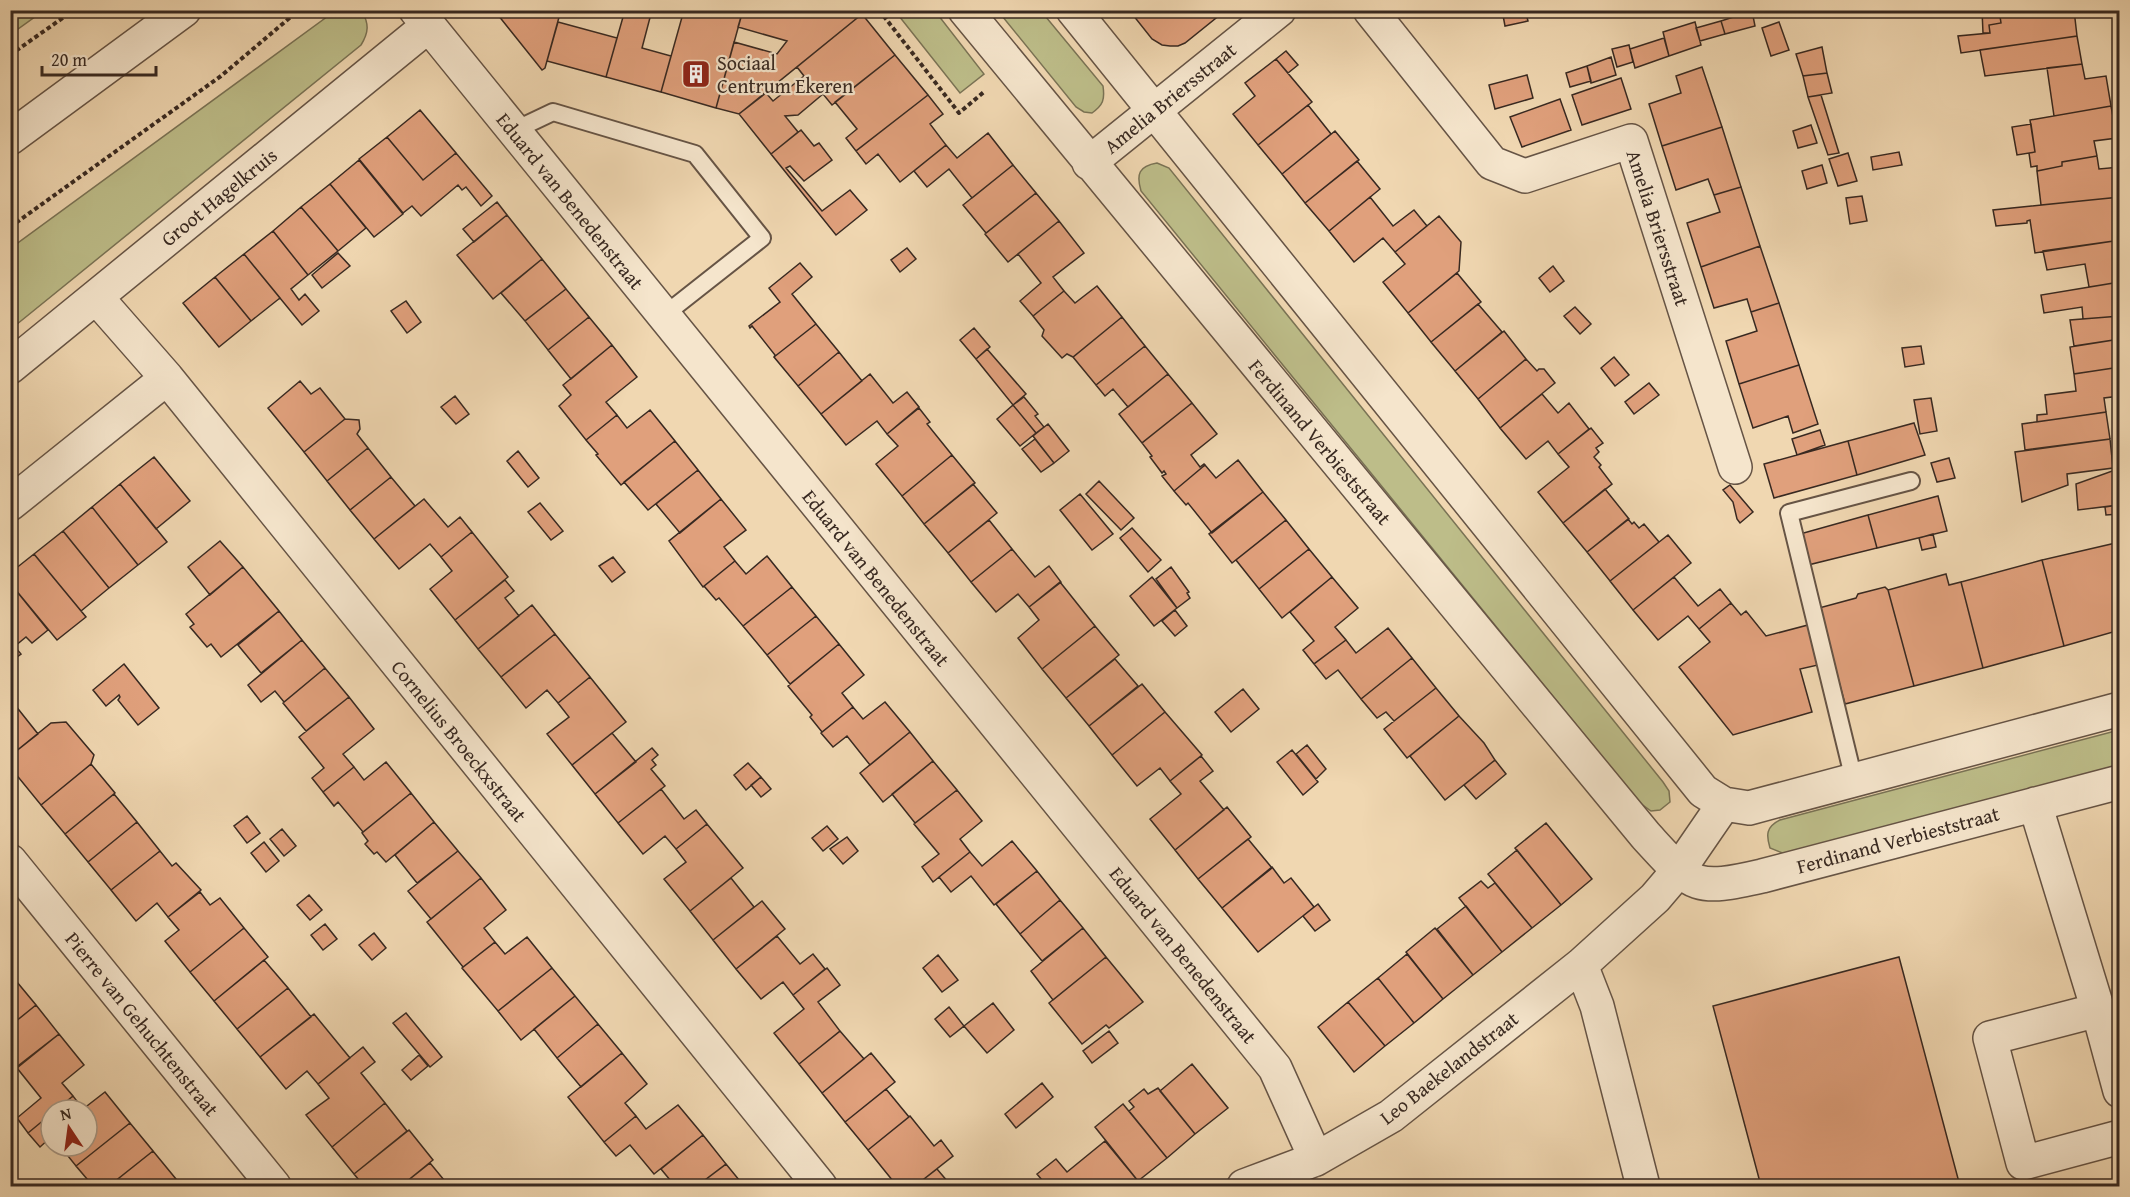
<svg xmlns="http://www.w3.org/2000/svg" width="2130" height="1197" viewBox="0 0 2130 1197" font-family="'Gentium Book Plus',serif">
<style>
.green{fill:#bdbd89;stroke:#7a7355;stroke-width:1.5}
.building{fill:#e0a07c;stroke:#382921;stroke-width:1.5}
.lines{fill:none;stroke-linecap:round;stroke-linejoin:round}
.lane-casing{stroke:#665445;stroke-width:20}
.street-casing{stroke:#665445;stroke-width:36}
.path{stroke:#382921;stroke-width:4;stroke-dasharray:4.5 3;stroke-linecap:butt}
.lane{stroke:#f5e5cc;stroke-width:16}
.street{stroke:#f5e5cc;stroke-width:33}
.labels{text-anchor:middle;stroke-width:4.5;stroke-linejoin:round;paint-order:stroke}
.poi-label{font-size:20px;fill:#382921;stroke:#f5e5cc;text-anchor:start}
.street-label{font-size:20px;fill:#382921;stroke:#f5e5cc}
</style>
<rect width="100%" height="100%" fill="#f0d7b1"/>
<filter id="stains"><feTurbulence type="fractalNoise" baseFrequency=".00333" numOctaves="4"/><feColorMatrix values="0 0 0 0 .2 0 0 0 0 .09 0 0 0 0 .02 0 0 0 .5 -.17"/></filter>
<radialGradient id="worn" r=".72"><stop offset=".6" stop-color="#630" stop-opacity="0"/><stop offset="1" stop-color="#630" stop-opacity=".3"/></radialGradient>
<!-- green -->
<path class="green" d="M11,10H43V11L11,34Z
M335,11H362C369,24 369,32 361,45L11,329V248Z
M895,11H935L984,74L960,93Z
M998,11H1041L1103,86C1105,100 1103,105 1092,113L1084,112L1076,107Z
M1157,163L1169,168L1663,782L1669,791L1670,802L1660,810L1651,811L1640,803L1141,191C1136,174 1139,166 1157,163Z
M2119,730V765L1785,854L1770,848C1766,835 1766,827 1780,820Z"/>
<!-- building -->
<path class="building" d="M494,10H561L545,68L542,70Z
M625,10H652L642,48L671,56L661,92L606,77Z
M684,10H743L716,108L661,92Z
M743,10H860L862,14L739,114L716,108L734,42L777,54L787,41L738,27Z
M1129,10H1226L1185,43L1178,46H1170L1162,45L1152,39Z
M1502,10H1525L1528,21L1505,26Z
M1982,10H1999L2001,23L1989,25L1990,33H1983Z
M1999,10H2074L2077,36L1961,53L1958,36L1990,33L1989,25L2001,23Z
M1752,11L1755,26L1725,34L1721,21Z
M862,14L895,55L832,105L823,94L798,115L785,116L798,132L771,154L739,114L766,93L773,101L804,76L797,67Z
M1721,21L1725,34L1700,41L1696,28Z
M558,22L617,38L606,77L547,61Z
M1695,22L1701,45L1669,56L1663,32Z
M1779,22L1789,50L1771,56L1762,28Z
M2077,36L2082,64L1985,76L1980,50Z
M1664,38L1669,56L1635,68L1630,49Z
M1629,45L1633,62L1617,67L1612,49Z
M1822,47L1827,73L1803,76L1796,54Z
M1286,51L1298,65L1288,73L1276,59Z
M895,55L928,95L856,151L846,138L857,129L835,102Z
M1611,57L1616,75L1591,83L1587,66Z
M1276,59L1312,102L1258,145L1233,114L1255,96L1245,83Z
M2082,64L2085,79L2106,76L2111,106L2054,116L2047,68Z
M1587,66L1591,81L1570,87L1566,73Z
M1702,67L1722,127L1662,146L1649,104L1681,93L1676,76Z
M1827,73L1832,93L1808,97L1803,76Z
M1527,75L1533,98L1495,109L1489,85Z
M1621,78L1631,109L1582,125L1572,95Z
M928,95L943,114L930,124L946,145L900,182L878,154L866,164L856,151Z
M1821,95L1839,153L1828,155L1808,97Z
M1560,99L1571,130L1522,147L1510,117Z
M1308,105L1331,134L1282,174L1258,145Z
M2111,106L2117,138L2094,141L2097,156L2062,162V166L2037,171V166L2031,167L2029,153L2035,152L2030,120Z
M420,110L456,153L423,180L387,137Z
M2031,124L2035,152L2017,155L2012,127Z
M1811,125L1817,143L1798,148L1793,131Z
M1722,127L1741,187L1714,195L1708,179L1676,190L1662,146Z
M801,130L814,146L819,143L832,160L804,181L790,166L786,168L822,211L850,190L867,210L836,235L771,154Z
M1335,131L1359,160L1305,203L1282,174Z
M988,133L1013,165L972,198L949,169L927,187L914,171L946,145L957,158Z
M387,137L423,180L456,153L492,196L481,206L466,187L462,190L458,185L421,216L412,206L403,213L359,159Z
M1899,152L1902,165L1873,170L1871,157Z
M1848,153L1857,181L1838,186L1829,159Z
M2097,156L2099,169L2120,167V197L2041,205L2037,171L2062,166V162Z
M359,160L403,214L374,237L330,184Z
M1357,161L1380,189L1329,231L1305,203Z
M1013,165L1036,193L986,233L963,205Z
M1822,165L1827,183L1807,189L1802,171Z
M330,184L366,228L338,251L301,207Z
M1741,187L1760,246L1701,267L1687,223L1720,212L1714,195Z
M1036,193L1059,221L1008,262L985,234Z
M1862,196L1867,221L1850,224L1846,198Z
M1370,197L1393,226L1414,210L1427,226L1395,252L1383,238L1354,262L1329,231Z
M2120,197V240L2035,253L2030,220L2027,221V223L1996,226L1993,210Z
M497,202L507,215L474,242L463,229Z
M301,207L338,251L308,275L273,231Z
M507,215L542,259L493,299L457,255Z
M1439,216L1461,242L1459,271L1408,313L1383,282L1405,264L1395,252Z
M1059,221L1084,253L1053,277L1064,291L1033,316L1020,301L1041,283L1018,254Z
M273,231L308,275L291,289L299,300L305,294L319,311L302,325L244,254Z
M2120,240V282L2089,287L2085,264L2047,270L2043,251Z
M1760,246L1779,303L1751,312L1747,299L1714,308L1701,267Z
M907,248L916,259L900,272L891,260Z
M338,253L350,266L322,288L312,275Z
M244,254L280,298L251,321L215,277Z
M542,259L566,289L525,321L501,293Z
M800,263L812,277L792,294L816,324L774,357L775,355L752,326L750,328L749,326L780,302L769,288Z
M1553,266L1564,281L1550,292L1539,278Z
M1457,273L1481,302L1431,342L1408,313Z
M215,277L251,321L219,347L183,303Z
M2120,282V316L2083,319L2082,307L2044,313L2041,295Z
M1097,286L1122,317L1073,357L1067,354L1062,358L1042,336L1044,330L1033,316L1064,291L1075,303Z
M566,289L589,317L548,350L525,321Z
M406,301L421,322L407,333L391,311Z
M1779,303L1799,365L1739,384L1726,341L1757,331L1751,312Z
M1478,304L1502,332L1455,371L1431,342Z
M1575,307L1591,324L1580,334L1564,316Z
M2120,316V339L2074,346L2070,320Z
M589,317L612,345L571,379L548,350Z
M1122,317L1145,346L1096,385L1073,357Z
M816,324L839,352L798,386L774,357Z
M974,328L990,347L976,359L960,340Z
M1504,331L1526,359L1478,399L1455,371Z
M2120,339V367L2074,374L2070,347Z
M612,345L637,377L606,402L617,415L586,440L559,406L571,395L563,385Z
M1145,346L1168,374L1128,407L1113,389L1105,396L1096,385Z
M1921,346L1924,364L1905,367L1902,348Z
M987,349L1026,394L1013,405L976,359Z
M839,352L862,381L821,414L798,386Z
M1614,357L1629,375L1615,386L1601,368Z
M1526,359L1537,371L1539,369H1544L1555,383L1500,428L1478,399Z
M1799,365L1818,424L1793,433L1788,416L1753,428L1739,384Z
M2120,367V396L2104,398L2106,412L2037,422V415L2047,414L2045,395L2076,391L2074,374Z
M870,374L893,403L907,392L919,407L887,434L877,421L846,445L821,414Z
M1168,374L1192,403L1142,443L1119,414Z
M300,381L311,394L320,388L345,419L304,452L268,408Z
M1649,383L1659,395L1634,414L1625,402Z
M1542,394L1558,413L1569,403L1589,429L1558,454L1548,441L1526,459L1500,428Z
M455,396L469,414L456,424L441,407Z
M1024,397L1038,414L1035,416L1044,427L1036,433L1013,405Z
M1931,398L1937,431L1920,434L1914,400Z
M1192,403L1217,434L1191,455L1200,467L1204,464L1205,465L1174,491L1162,476L1166,474L1164,471L1162,473L1150,457L1152,456L1142,443Z
M1013,405L1036,433L1020,446L997,419Z
M919,408L930,422L927,424L952,455L902,496L876,464L898,446L887,434Z
M650,410L675,441L621,485L596,455L598,454L586,440L617,415L627,428Z
M2106,412L2110,439L2025,450L2022,424Z
M345,419L359,420L360,429L357,434L368,448L327,481L304,452Z
M1914,423L1925,455L1857,475L1848,441Z
M1048,424L1069,451L1054,463L1033,436Z
M1591,428L1603,443L1596,448L1599,452L1594,457L1601,465L1599,467L1612,484L1563,523L1538,492L1569,467L1558,454Z
M1820,430L1825,445L1797,455L1792,439Z
M1035,439L1054,463L1041,472L1022,449Z
M2110,439L2113,468L2067,474L2068,485L2022,502L2015,452Z
M675,441L698,470L648,510L624,482Z
M1848,441L1857,475L1774,498L1764,464Z
M368,448L391,477L350,510L327,481Z
M518,451L539,478L528,487L507,461Z
M952,455L975,483L924,524L902,496Z
M154,457L190,501L156,529L120,484Z
M1949,458L1955,478L1937,482L1931,463Z
M1238,460L1263,492L1212,533L1188,503L1186,505L1174,491L1205,465L1216,478Z
M698,470L721,499L680,533L656,504Z
M2115,470L2118,505L2078,510L2076,484Z
M391,477L415,506L374,539L350,510Z
M1099,481L1134,518L1121,530L1086,494Z
M120,484L167,542L138,565L92,507Z
M973,484L997,513L948,553L924,524Z
M1730,485L1753,512L1740,523L1737,519L1733,502L1723,490Z
M1605,489L1629,519L1587,552L1563,523Z
M1263,492L1286,520L1232,563L1209,534Z
M1080,494L1113,534L1092,550L1060,510Z
M1938,496L1947,531L1877,548L1868,515Z
M424,499L448,527L460,517L472,532L441,557L430,544L399,569L374,539Z
M721,499L746,530L724,547L735,561L703,587L669,541Z
M540,503L563,531L551,540L528,512Z
M2118,505L2119,514L2106,515L2105,507Z
M92,507L138,565L109,588L63,531Z
M1868,515L1877,548L1808,565L1800,534Z
M1628,519L1632,524L1634,522L1639,528L1644,524L1659,542L1610,581L1587,552Z
M989,520L1012,549L971,582L948,553Z
M1286,520L1309,549L1259,589L1236,560Z
M1132,528L1161,560L1148,572L1120,538Z
M63,531L109,588L81,611L34,554Z
M472,532L508,577L455,620L430,589L452,571L441,557Z
M1933,534L1936,547L1922,550L1919,538Z
M1668,535L1691,563L1633,610L1610,581Z
M220,541L243,567L210,595L188,567Z
M2120,542V630L2064,646L2042,560Z
M1012,549L1035,577L1049,566L1061,582L1029,607L1018,594L996,612L971,582Z
M1309,549L1332,577L1282,618L1259,589Z
M34,554L86,617L57,640L10,583V573Z
M767,556L792,587L743,626L719,598L716,600L704,586L735,561L746,574Z
M613,557L625,572L612,582L599,566Z
M2042,560L2064,646L1983,668L1961,582Z
M243,567L279,611L221,657L211,644L207,647L190,627L194,624L186,614Z
M1171,567L1189,592L1187,593L1190,598L1177,608L1156,579Z
M1946,574L1949,585L1961,582L1983,668L1914,686L1888,590Z
M1152,577L1177,608L1154,626L1130,596Z
M1332,577L1358,608L1335,627L1346,640L1314,664L1303,650L1314,641L1290,612Z
M1674,577L1698,606L1720,589L1731,603L1699,629L1688,616L1658,640L1633,610Z
M505,580L514,591L505,598L519,616L478,649L455,620Z
M1060,582L1095,626L1042,669L1018,638L1039,620L1029,607Z
M10,583L48,630L32,643L26,637L15,646L10,641Z
M792,587L816,616L767,655L743,626Z
M1885,587L1888,590L1914,686L1845,704L1819,608L1856,598L1858,594Z
M1731,603L1741,615L1746,611L1766,636L1808,625L1818,665L1800,669L1812,712L1733,735L1679,667L1710,642L1699,629Z
M532,605L555,634L501,677L478,649Z
M1175,610L1187,626L1175,636L1162,621Z
M279,611L302,640L261,673L238,645Z
M816,616L839,644L790,684L767,655Z
M1095,626L1119,655L1066,698L1042,669Z
M1388,628L1412,658L1361,699L1338,670L1326,679L1314,664L1346,640L1356,653Z
M555,634L590,677L558,703L547,690L526,708L501,677Z
M302,640L325,668L284,702L275,691L261,702L248,685Z
M10,641L21,654L10,662Z
M839,644L864,675L842,693L853,707L822,732L810,717L812,715L788,686Z
M1412,658L1436,688L1394,721L1386,712L1377,718L1361,699Z
M1115,659L1138,686L1089,726L1066,698Z
M124,664L159,708L138,725L118,700L120,697L119,695L106,706L93,690Z
M325,668L349,697L306,731L283,703Z
M590,677L626,722L572,765L547,734L569,717L558,703Z
M1142,684L1165,712L1112,755L1089,726Z
M1436,688L1459,716L1407,758L1384,729Z
M1243,689L1259,709L1231,732L1215,712Z
M349,697L374,729L343,754L354,767L323,792L312,778L324,768L299,737Z
M885,702L910,732L870,765L847,736L833,747L821,733L853,707L863,719Z
M15,705L38,734L10,756V709Z
M1165,712L1202,755L1170,781L1160,768L1137,786L1112,755Z
M1459,716L1484,743L1495,760L1445,800L1410,756Z
M66,722L94,755L91,764L41,805L10,767V756L51,723Z
M910,732L933,761L883,802L860,773Z
M612,733L636,762L595,794L572,765Z
M1307,745L1326,769L1316,779L1296,754Z
M652,748L658,755L652,760L656,765L651,769L665,786L618,823L595,794Z
M1292,750L1318,782L1303,795L1277,762Z
M1201,756L1213,771L1200,781L1224,810L1175,850L1150,819L1181,794L1170,781Z
M1495,760L1506,774L1476,799L1464,785Z
M933,761L957,790L915,823L892,794Z
M386,762L411,793L363,832L338,802L334,806L323,792L354,767L364,780Z
M748,763L761,777L746,790L734,775Z
M91,764L115,793L65,834L41,805Z
M761,777L771,789L761,797L751,785Z
M661,789L684,819L696,810L707,824L676,849L665,836L643,854L618,823Z
M957,790L982,821L960,839L970,852L933,882L922,867L939,854L914,824Z
M411,793L434,822L386,862L377,852L374,854L365,844L368,841L362,833Z
M114,794L137,822L88,862L65,834Z
M1227,807L1251,837L1198,879L1175,850Z
M247,816L260,833L247,843L234,826Z
M137,822L160,851L111,890L88,862Z
M434,822L458,851L417,883L395,855Z
M1546,823L1592,879L1561,905L1515,848Z
M707,824L743,868L690,911L664,879L686,862L676,849Z
M827,826L838,839L823,851L812,838Z
M282,829L296,846L284,856L270,839Z
M847,837L858,851L843,864L830,849Z
M1248,839L1272,868L1222,908L1198,879Z
M1012,841L1037,871L994,905L971,876L951,892L939,877L970,852L982,866Z
M264,842L279,861L266,872L251,853Z
M1517,850L1561,905L1532,928L1488,874Z
M160,851L172,866L176,863L201,890L168,917L157,903L136,921L111,890Z
M458,851L481,878L431,919L408,891Z
M1272,867L1284,883L1291,878L1314,907L1258,952L1222,908Z
M1037,871L1060,900L1020,934L996,904Z
M481,878L506,910L484,928L495,942L463,967L427,922Z
M731,878L754,907L713,940L690,911Z
M1481,881L1488,888L1495,883L1532,928L1502,952L1459,898Z
M200,892L210,905L220,898L244,928L190,972L165,941L179,930L168,917Z
M309,895L322,910L310,920L297,905Z
M1060,900L1083,928L1042,961L1020,934Z
M762,901L785,929L736,969L713,940Z
M1318,904L1330,920L1315,931L1303,916Z
M1466,906L1502,952L1473,975L1437,929Z
M325,924L337,939L323,950L311,935Z
M244,928L268,957L214,1001L190,972Z
M1083,928L1106,957L1053,1000L1031,971Z
M1435,928L1473,975L1443,999L1406,952Z
M374,933L386,948L372,960L359,945Z
M777,936L800,964L813,954L825,969L793,995L783,982L761,999L736,969Z
M527,937L552,968L498,1011L462,968L495,942L505,954Z
M1407,954L1443,999L1414,1023L1378,978Z
M938,955L958,980L942,992L923,968Z
M1106,957L1143,1002L1109,1028L1106,1025L1082,1044L1049,1003Z
M1899,957L1960,1186H1761L1713,1006Z
M264,960L288,988L237,1029L214,1001Z
M552,968L575,996L521,1040L498,1011Z
M827,968L840,985L818,1002L840,1031L799,1064L774,1033L804,1009L793,995Z
M12,976L36,1005L10,1026V978Z
M1378,978L1414,1023L1385,1046L1348,1002Z
M288,988L311,1017L260,1057L237,1029Z
M575,996L598,1024L557,1058L534,1029Z
M1348,1002L1385,1046L1354,1072L1318,1027Z
M993,1003L1014,1030L987,1053L964,1026Z
M36,1005L59,1034L10,1072V1064L12,1063L10,1061V1026Z
M949,1007L964,1026L950,1037L935,1019Z
M406,1013L442,1057L430,1067L393,1023Z
M314,1014L350,1058L318,1084L307,1071L286,1089L260,1057Z
M598,1024L622,1053L581,1087L557,1058Z
M840,1031L864,1059L822,1093L799,1064Z
M1109,1031L1118,1043L1092,1063L1083,1051Z
M59,1034L84,1065L62,1083L73,1096L56,1110H51V1114L28,1133L17,1118L41,1098L17,1068Z
M363,1047L375,1062L361,1073L385,1103L332,1147L306,1115L329,1098L318,1084Z
M622,1053L647,1084L625,1103L636,1116L604,1142L568,1097Z
M871,1053L895,1082L845,1122L822,1093Z
M419,1055L428,1066L411,1080L402,1070Z
M1192,1064L1228,1108L1195,1134L1160,1091Z
M1042,1083L1053,1097L1016,1128L1005,1114Z
M1158,1088L1195,1134L1167,1158L1129,1111L1134,1107L1129,1101L1144,1089L1148,1094Z
M886,1089L909,1117L868,1150L845,1122Z
M105,1092L130,1123L76,1166L60,1146H87V1110H56L73,1096L83,1109Z
M385,1103L407,1131L354,1174L332,1147Z
M1123,1104L1167,1158L1138,1181L1095,1127Z
M678,1105L703,1135L654,1174L630,1145L616,1156L604,1142L636,1116L646,1129Z
M51,1114V1137L40,1147L28,1133Z
M910,1116L934,1146L941,1140L953,1156L915,1186H897L868,1150Z
M130,1123L153,1151L109,1186H93L76,1166Z
M409,1130L433,1160L401,1186H364L354,1174Z
M703,1135L726,1164L697,1186H675L661,1169Z
M1105,1141L1138,1181L1130,1186H1047L1037,1174L1056,1159L1067,1172Z
M153,1151L176,1179L168,1186H109Z
M430,1163L449,1186H401Z
M726,1164L744,1186H697Z
M937,1169L948,1182L943,1186H915Z"/>
<g class="lines">
<!-- lane casing -->
<g class="lane-casing">
<path id="lane" d="M513,131L553,112L695,154L762,238L663,316
M1854,780L1789,513L1911,481"/>
</g>
<!-- street casing -->
<g class="street-casing">
<path id="street" d="M416,10L1275,1068L1316,1159
M965,10L1646,836C1692,886 1693,892 1762,876L2120,782
M1073,10L1703,791L1724,804L1749,808L2120,709
M1370,10L1492,163L1525,176L1631,141L1735,467
M10,138L184,10
M1089,163L1279,10
M96,297L167,378L820,1186
M10,367L428,26
M10,504L167,378
M2035,804L2098,1010L2120,1091
M10,861L274,1186
M1581,965L1597,1006L1643,1186
M2098,1010L1990,1038L2023,1163L2120,1137
M1244,1186L1316,1159L1391,1116L1581,965L1655,898L1678,871L1724,804"/>
</g>
<!-- path -->
<path class="path" d="M879,10L959,113L985,91
M10,55L74,10
M10,227L221,76L299,10"/>
<!-- lane -->
<use href="#lane" class="lane"/>
<!-- street -->
<use href="#street" class="street"/>
</g>
<!-- icons -->
<defs>
<g id="building-square" transform="scale(1.5)"><rect x="-9" y="-9" width="18" height="18" rx="4" fill="#8f2418" stroke="#f5e5cc"/><path d="M-4-6H4V6H1V3H-1V6H-4ZM-2.5-4.3h1.7v1.8h-1.7ZM.8-4.3h1.7v1.8H.8ZM-2.5-1h1.7V.8h-1.7ZM.8-1h1.7V.8H.8Z" fill="#fff"/></g>
</defs>
<g fill-rule="evenodd">
<use href="#building-square" x="696" y="74"/>
</g>
<g class="labels">
<!-- poi labels -->
<g class="poi-label">
<text x="717" y="70">Sociaal<tspan x="717" dy="23">Centrum Ekeren</tspan></text>
</g>
<!-- street labels -->
<g class="street-label">
<text transform="translate(1170 98) rotate(-39)" y="7">Amelia Briersstraat</text>
<text transform="translate(219 197) rotate(-39)" y="7">Groot Hagelkruis</text>
<text transform="translate(570 201) rotate(51)" y="7">Eduard van Benedenstraat</text>
<text transform="translate(1658 228) rotate(72)" y="7">Amelia Briersstraat</text>
<text transform="translate(1320 442) rotate(50)" y="7">Ferdinand Verbieststraat</text>
<text transform="translate(876 578) rotate(51)" y="7">Eduard van Benedenstraat</text>
<text transform="translate(459 741) rotate(51)" y="7">Cornelius Broeckxstraat</text>
<text transform="translate(1898 840) rotate(-15)" y="7">Ferdinand Verbieststraat</text>
<text transform="translate(1183 955) rotate(51)" y="7">Eduard van Benedenstraat</text>
<text transform="translate(142 1024) rotate(51)" y="7">Pierre van Gehuchtenstraat</text>
<text transform="translate(1449 1068) rotate(-38)" y="7">Leo Baekelandstraat</text>
</g>
</g>
<!-- margin -->
<rect width="2130" height="1197" fill="none" stroke="#f0d7b1" stroke-width="36"/>
<rect x="12" y="12" width="2106" height="1173" fill="none" stroke="#382921" stroke-width="3"/>
<rect x="18" y="18" width="2094" height="1161" fill="none" stroke="#382921" stroke-width="1.5"/>
<!-- north arrow -->
<g transform="translate(69 1128) rotate(347)"><circle r="28" fill="#f5e5cc" stroke="#a99a88" stroke-width="1.5"/>
<path d="M0-4.5L10 22L0 15L-10 22Z" fill="#8f2418"/>
<text y="-9" font-size="16" font-weight="bold" text-anchor="middle" fill="#382921">N</text>
</g>
<!-- scale -->
<path d="M42 66v9h114v-9" fill="none" stroke="#382921" stroke-width="3"/>
<text x="51" y="66" font-size="18" fill="#382921" stroke="#f5e5cc" stroke-width="4.5" paint-order="stroke">20 m</text>
<rect width="100%" height="100%" filter="url(#stains)"/>
<rect width="100%" height="100%" fill="url(#worn)"/>
</svg>
